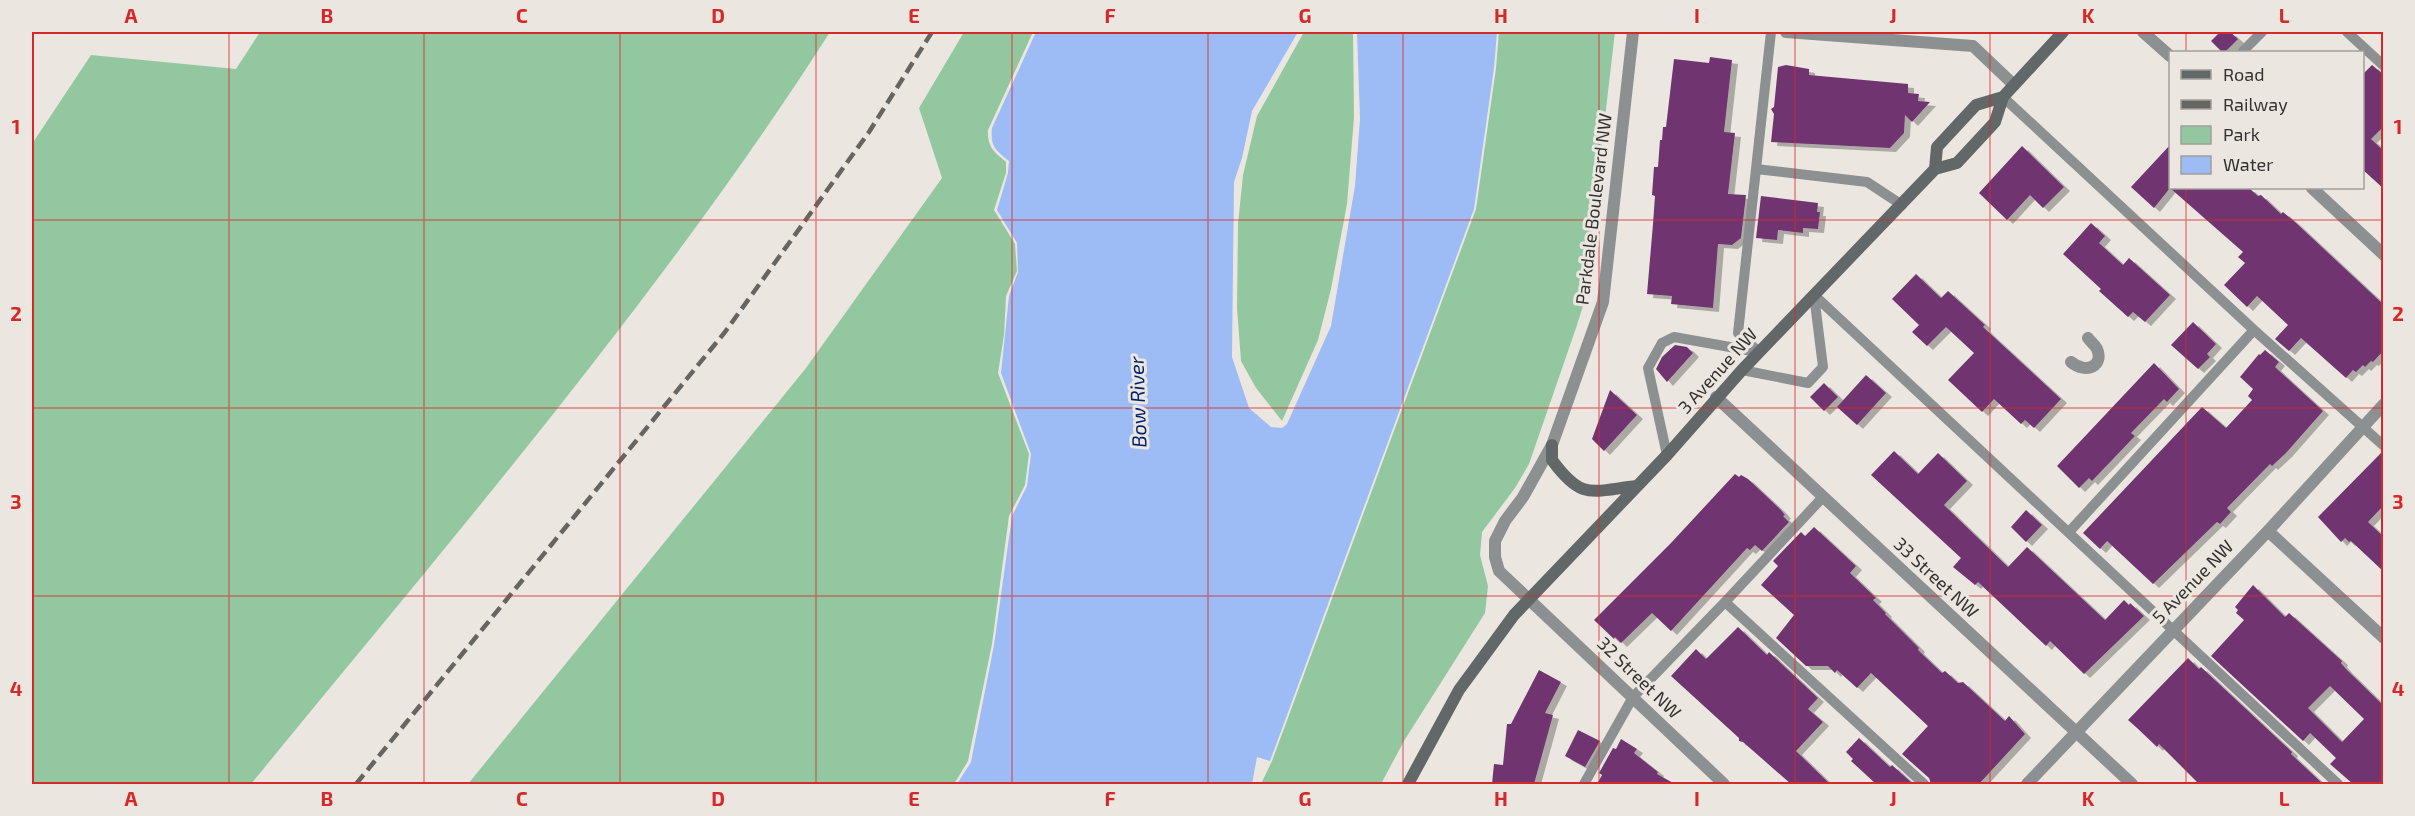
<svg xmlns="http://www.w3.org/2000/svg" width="2415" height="816" viewBox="0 0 2415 816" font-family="'Exo 2',sans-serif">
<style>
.green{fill:#93c79f}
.water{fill:#9dbbf5}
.building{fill:#6f3670;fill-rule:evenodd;filter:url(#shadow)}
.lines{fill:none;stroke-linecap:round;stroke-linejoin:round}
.service{stroke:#8c9091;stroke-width:10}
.minor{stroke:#8c9091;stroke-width:12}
.secondary{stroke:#626768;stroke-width:12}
.rail{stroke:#676561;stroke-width:4.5;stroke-dasharray:12 6;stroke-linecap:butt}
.grid{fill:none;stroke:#d62828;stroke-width:1.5;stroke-opacity:0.55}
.labels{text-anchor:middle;stroke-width:6;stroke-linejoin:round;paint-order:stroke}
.street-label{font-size:18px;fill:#343230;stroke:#ebe7e0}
.water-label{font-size:20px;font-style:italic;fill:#011e6f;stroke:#ebe7e0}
.neatline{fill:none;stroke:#d62828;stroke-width:2}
.grid-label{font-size:20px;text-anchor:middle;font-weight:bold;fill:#d62828}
</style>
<defs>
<filter id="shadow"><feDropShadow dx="6" dy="4" stdDeviation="0" flood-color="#0004"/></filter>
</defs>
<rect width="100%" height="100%" fill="#ebe7e0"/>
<!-- green -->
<path class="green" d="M260,32H830C659,299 451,539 251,784H32V144L91,55L236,69Z
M964,32H1033L988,130C987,147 994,152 1006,162V173L994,210L1015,244L1017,271L1006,296L1004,335L998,373L1029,454L1025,485L1009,516L992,644L968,761L954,784H468L806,368L942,178L919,108Z
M1304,32H1353L1354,117L1347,204L1331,289L1318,340L1282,421L1256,388L1241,361L1237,308L1238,224L1243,175L1257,116Z
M1499,32H1615L1583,306L1576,328L1529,464L1515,488L1482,532L1480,555L1488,586L1485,613L1404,741L1381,784H1261L1272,761L1476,209L1496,68Z"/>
<!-- water -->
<path class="water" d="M1036,32H1298L1252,111L1242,158L1234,182L1232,357L1249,408L1271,427L1282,428L1287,424L1331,326L1355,186L1360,119L1357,32H1497L1494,68L1474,209L1270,761L1257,757L1252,784H957L971,762L994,645L1012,516L1027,486L1031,454L1001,373L1009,296L1018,272L1017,243L997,210L1008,173L1009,161C995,150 990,146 992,128Z"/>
<!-- building -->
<path class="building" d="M2220,32H2230L2238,39L2225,52H2222L2211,41Z
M1710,57L1732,60L1724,132L1735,133L1728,194L1746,195L1741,238L1732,245L1718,244L1713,308L1671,304L1672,296L1647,294L1653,224L1655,196L1652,195L1654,167H1658L1660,140H1662L1663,127H1666L1674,59L1709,63Z
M1786,65L1809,69V75L1908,84V93L1919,94L1918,101L1930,102L1912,122L1905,115L1904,133L1890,148L1771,142L1774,114L1771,109L1774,107L1778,67Z
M2372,65L2384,75V126L2371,139L2384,151V189L2362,169V75Z
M2170,145V188H2249L2258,196L2261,195L2281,214L2283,212L2295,222L2384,305V350L2373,362L2371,361L2365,367L2363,365L2356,372L2353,370L2346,378L2301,338L2289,351L2275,339L2288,325L2257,296L2247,307L2224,285L2245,263L2238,257L2243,252L2170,188L2154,208L2131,187Z
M2022,146L2064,187L2043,208L2030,195L2007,220L1979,193Z
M1761,196L1818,203L1817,212H1820L1818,229L1803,228V233L1778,230L1777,240L1756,238Z
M2091,223L2105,236L2099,243L2123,265L2129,258L2170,295L2145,322L2133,312L2128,317L2099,291L2101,289L2063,254Z
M1916,274L1941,298L1948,291L1985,325L1983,327L2061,399L2034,428L2025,420L2021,424L1994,399L1982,412L1948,380L1974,353L1946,327L1927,346L1912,332L1919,325L1892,299Z
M2193,322L2216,344L2207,354L2210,357L2198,369L2171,345Z
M1675,345L1687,347L1693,353L1667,382L1656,369L1662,357Z
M2265,350L2279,362L2275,367L2323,411L2286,453L2272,466L2270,464L2227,508L2231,512L2220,524L2217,522L2153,584L2107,541L2100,549L2083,533L2202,407L2226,428L2252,400L2248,396L2253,389L2240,377L2259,354L2260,355Z
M2154,363L2179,389L2167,402L2164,399L2131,433L2135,436L2092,481L2089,478L2079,488L2057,466Z
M1866,375L1886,393L1857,425L1837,407Z
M1824,383L1838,397L1824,411L1810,397Z
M1610,390L1637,415L1604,451L1592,439Z
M1894,451L1918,474L1938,453L1967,481L1944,505L2008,567L2027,547L2105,620L2124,600L2129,605L2130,603L2144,616L2084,674L2050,641L2046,646L1978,582L1975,585L1953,567L1961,558L1871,475Z
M2381,453H2384V505L2368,522L2384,537V572L2351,541L2349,542L2345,538L2341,542L2318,517Z
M1735,474L1739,477L1741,475L1748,479L1781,510L1785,515L1783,516L1789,522L1762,551L1755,545L1750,550L1747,548L1671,631L1652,613L1621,643L1615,637L1614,639L1594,620L1671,543Z
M2026,510L2042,525L2026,542L2011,527Z
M1814,527L1856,566L1850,573L1876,598L1873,600L1886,613L1885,614L1919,648L1918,650L1942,673L1945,671L1958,683L1963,682L2005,721L2009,716L2025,734L1979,784H1931L1929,778L1902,754L1928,726L1871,673L1857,688L1837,670L1835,673L1828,666H1806L1776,638L1794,615L1761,585L1778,566L1773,561L1801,532L1805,536Z
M2253,585L2285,617L2289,613L2342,661L2341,663L2346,669L2384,706V784H2353L2330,764L2336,758L2310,733L2303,741L2211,656L2244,620L2236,613L2238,610L2235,607ZM2330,686L2364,719L2342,742L2308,708Z
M1738,627L1767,655L1769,652L1818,698L1808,709L1823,722L1796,751L1830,784H1791L1743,742L1739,741V738L1671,676L1696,649L1706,659Z
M2188,658L2199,669L2201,667L2292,752L2291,754L2323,784H2199L2159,744L2157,747L2137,728L2128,720Z
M1539,670L1561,682L1545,713L1553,715L1534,784H1492L1494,764L1503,765L1507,724H1511Z
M1578,730L1600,741L1585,767L1565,756Z
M1859,738L1890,767L1892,765L1913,784H1876L1851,761L1853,759L1846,752Z
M1621,739L1637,749L1634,753L1658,772L1657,774L1675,784H1597L1602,775L1599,773L1613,748L1616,749Z"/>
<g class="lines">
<!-- service -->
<path class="service" d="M2347,32L2384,66
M2242,52L2262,32
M2003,97L2254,330L2384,446
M1756,169L1867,182L1902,205
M1814,295L2338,784
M1759,352L1738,333L1771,32
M1742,370L1808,383L1823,367L1814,295
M1667,455L1648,368L1662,343L1674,337L1758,352
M2069,532L2254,330
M1725,602L1924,784
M1584,784L1633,697L1725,602L1823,497"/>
<!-- minor -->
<path class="minor" d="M1633,32L1603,302L1552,445L1523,497L1505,521L1495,541V557L1499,571L1724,784
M1786,32L1973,46L2014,85
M2143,32L2170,56
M2312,188L2384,255
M2071,362C2087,375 2104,365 2097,349C2096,346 2090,341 2088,338
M1716,397L2132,784
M2268,531L2384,638
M2027,784L2268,531L2384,404"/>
<!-- secondary -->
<path class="secondary" d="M1935,169L1937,147L1976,105L2003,97
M1552,445V460C1582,501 1591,491 1637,486
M1408,784L1459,690L1514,615L1667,455L1742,370L1935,169L1957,163L1995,122L2003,97L2063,32"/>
<!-- rail -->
<path class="rail" d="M356,784L725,332L869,132L932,32"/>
</g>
<!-- grid -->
<path class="grid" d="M229,32V784M424,32V784M620,32V784M816,32V784M1012,32V784M1208,32V784M1403,32V784M1599,32V784M1795,32V784M1990,32V784M2186,32V52M2186,188V784M32,220H2384M32,408H2384M32,596H2384"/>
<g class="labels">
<!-- street labels -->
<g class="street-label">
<text transform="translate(1594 209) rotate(-83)" y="6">Parkdale Boulevard NW</text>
<text transform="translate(1718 371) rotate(-48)" y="6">3 Avenue NW</text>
<text transform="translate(1936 578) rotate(43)" y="6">33 Street NW</text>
<text transform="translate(2193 582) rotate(-46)" y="6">5 Avenue NW</text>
<text transform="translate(1639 678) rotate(44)" y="6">32 Street NW</text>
</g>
<!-- water labels -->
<g class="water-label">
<text transform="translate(1138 402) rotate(-92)" y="7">Bow River</text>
</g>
</g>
<!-- border -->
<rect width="2415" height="816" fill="none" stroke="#ebe7e0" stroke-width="66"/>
<!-- legend -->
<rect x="2169" y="51" width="195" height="138" fill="#ebe7e0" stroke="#a29f9a" stroke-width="1.5"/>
<rect x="2181" y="70" width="30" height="9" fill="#626768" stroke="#a29f9a" stroke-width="1.5"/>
<text x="2223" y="81" font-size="18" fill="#343230">Road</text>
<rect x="2181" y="100" width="30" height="9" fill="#676561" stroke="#a29f9a" stroke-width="1.5"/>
<text x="2223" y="111" font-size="18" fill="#343230">Railway</text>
<rect x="2181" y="126" width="30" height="18" fill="#93c79f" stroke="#a29f9a" stroke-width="1.5"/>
<text x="2223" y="141" font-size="18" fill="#343230">Park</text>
<rect x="2181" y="156" width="30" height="18" fill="#9dbbf5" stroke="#a29f9a" stroke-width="1.5"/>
<text x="2223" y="171" font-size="18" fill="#343230">Water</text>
<rect x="33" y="33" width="2349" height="750" class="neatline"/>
<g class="grid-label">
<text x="131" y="23">A</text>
<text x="327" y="23">B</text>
<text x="522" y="23">C</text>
<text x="718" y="23">D</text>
<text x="914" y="23">E</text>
<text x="1110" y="23">F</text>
<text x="1305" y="23">G</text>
<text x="1501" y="23">H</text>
<text x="1697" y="23">I</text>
<text x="1893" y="23">J</text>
<text x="2088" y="23">K</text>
<text x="2284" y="23">L</text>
<text x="16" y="134">1</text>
<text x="2398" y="134">1</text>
<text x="16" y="321">2</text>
<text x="2398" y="321">2</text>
<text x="16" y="509">3</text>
<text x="2398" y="509">3</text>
<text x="16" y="696">4</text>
<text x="2398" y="696">4</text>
<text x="131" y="806">A</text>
<text x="327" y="806">B</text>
<text x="522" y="806">C</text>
<text x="718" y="806">D</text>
<text x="914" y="806">E</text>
<text x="1110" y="806">F</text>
<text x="1305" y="806">G</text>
<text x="1501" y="806">H</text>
<text x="1697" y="806">I</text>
<text x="1893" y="806">J</text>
<text x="2088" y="806">K</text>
<text x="2284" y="806">L</text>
</g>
</svg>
